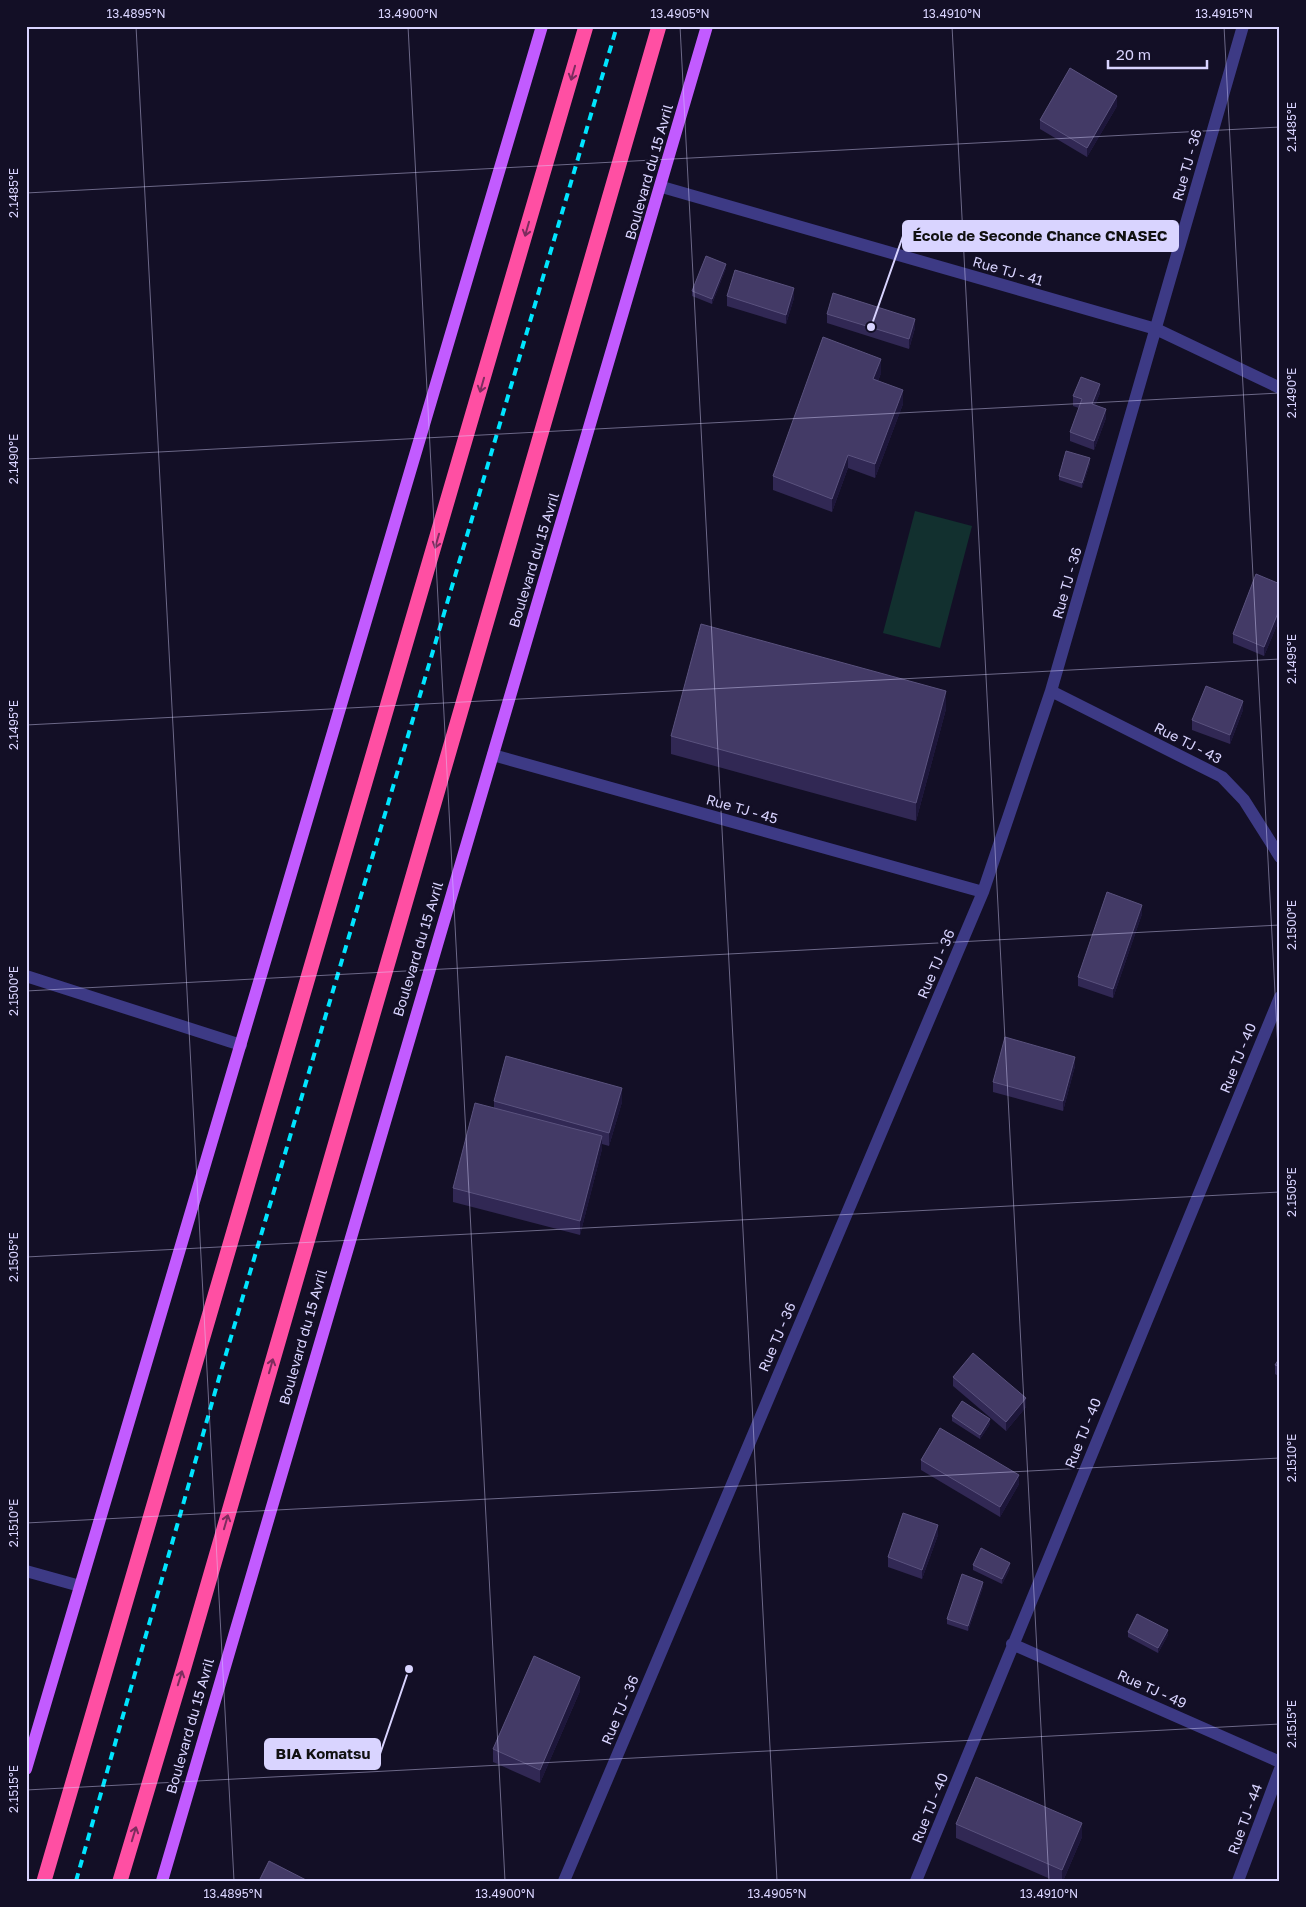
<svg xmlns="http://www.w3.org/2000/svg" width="1306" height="1907" viewBox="0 0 1306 1907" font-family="'Golos Text',sans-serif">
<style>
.green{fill:#12302f}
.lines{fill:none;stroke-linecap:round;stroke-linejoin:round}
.minor{stroke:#3d3a85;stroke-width:12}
.major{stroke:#c25bff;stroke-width:12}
.highway{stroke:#ff4fa3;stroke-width:15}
.rail{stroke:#00e5ff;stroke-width:4;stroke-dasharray:8 6;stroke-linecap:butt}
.wall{fill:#312854}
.shaded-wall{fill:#1d163a}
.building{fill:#433a66;stroke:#5a527e}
.oneway{stroke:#7d2c5e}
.ticks{fill:none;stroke:#d9d4ff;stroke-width:1;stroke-opacity:0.45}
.labels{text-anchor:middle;stroke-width:5;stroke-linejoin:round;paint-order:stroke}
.street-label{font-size:14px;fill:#d9d4ff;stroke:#130f26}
.leader{fill:none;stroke:#d9d4ff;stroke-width:2}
.callout-dot{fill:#d9d4ff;stroke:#130f26;stroke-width:2}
.callout{fill:#d9d4ff;stroke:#d9d4ff;stroke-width:2}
.callout-label{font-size:15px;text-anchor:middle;font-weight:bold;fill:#111}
.neatline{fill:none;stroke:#d9d4ff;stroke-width:2}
.ticks-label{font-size:12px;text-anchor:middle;fill:#d9d4ff}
</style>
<rect width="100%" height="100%" fill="#130f26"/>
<!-- green -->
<path class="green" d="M915,511L972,526L940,648L883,633Z"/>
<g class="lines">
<!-- minor -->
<path class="minor" d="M662,187L1156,329L1280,388
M1051,691L1222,777L1244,800L1280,857
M493,755L983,892
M26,976L241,1045
M26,1571L80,1586
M1012,1644L1280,1762
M564,1881L983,892L1051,691L1243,26
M916,1881L1280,997
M1238,1881L1280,1769"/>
<!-- major -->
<path class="major" d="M26,1769L542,26
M162,1881L707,26"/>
<!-- highway -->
<path class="highway" d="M44,1881L586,26
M120,1881L184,1667L659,26"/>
<!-- rail -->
<path class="rail" d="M76,1881L221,1371L617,26"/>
</g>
<!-- wall -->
<path class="wall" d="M1117,106L1087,157L1040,129V120Z
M726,268L712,304L692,296V291Z
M727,296L794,298L786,324L727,306Z
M827,314L915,328L909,349L827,323Z
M881,373L878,381L903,404L875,478L848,468L832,512L773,490V476Z
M1100,393L1095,405L1106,418L1094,450L1070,441V432L1079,408L1073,406V396Z
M1090,463L1082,488L1059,480V476Z
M1280,584V618L1264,656L1233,643V634Z
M946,709L916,821L671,754V736Z
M1243,710L1230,744L1192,730V720Z
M1142,914L1113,998L1078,986V977Z
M1075,1066L1063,1111L993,1092V1082Z
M494,1101L622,1102L609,1146L602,1144V1149L580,1235L453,1202V1188L494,1108Z
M1280,1357V1377L1275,1374V1365Z
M953,1377L1026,1407L1006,1431L953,1386Z
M952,1416L990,1424L980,1439L952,1421Z
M921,1460L1019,1484L1000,1517L921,1470Z
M938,1535L922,1579L888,1567V1557Z
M973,1565L1010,1568L1002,1584L973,1570Z
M983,1587L968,1631L947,1624V1619Z
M1128,1632L1168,1635L1158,1653L1128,1637Z
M580,1691L540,1783L493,1762V1749Z
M956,1824L1082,1837L1063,1881H1055L956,1838Z"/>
<!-- shaded-wall -->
<path class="shaded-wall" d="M1117,96V106L1087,157V148Z
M726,264V268L712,304V299Z
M794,288V298L786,324V315Z
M915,319V328L909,349V339Z
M881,359V373L873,393V379Z
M1100,384V393L1092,413V404Z
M903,390V404L875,478V464Z
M1106,409V418L1094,450V441Z
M848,455V468L832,512V499Z
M1090,458V463L1082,488V483Z
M1280,608V618L1264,656V647Z
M946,691V709L916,821V803Z
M1243,701V710L1230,744V735Z
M1142,905V914L1113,998V989Z
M1075,1057V1066L1063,1111V1101Z
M622,1088V1102L609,1146V1133Z
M602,1136V1149L580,1235V1221Z
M1026,1398V1407L1006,1431V1422Z
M990,1419V1424L980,1439V1435Z
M1019,1475V1484L1000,1517V1507Z
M938,1525V1535L922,1579V1570Z
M1010,1563V1568L1002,1584V1579Z
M983,1582V1587L968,1631V1626Z
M1168,1630V1635L1158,1653V1648Z
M580,1677V1691L540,1783V1770Z
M1082,1823V1837L1063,1881H1062V1870Z"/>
<!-- building -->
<path class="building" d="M1070,68L1117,96L1087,148L1040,120Z
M706,256L726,264L712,299L692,291Z
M735,270L794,288L786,315L727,296Z
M833,293L915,319L909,339L827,314Z
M823,337L881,359L873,379L903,390L875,464L848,455L832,499L773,476Z
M1081,377L1100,384L1092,404L1106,409L1094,441L1070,432L1082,399L1073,396Z
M1066,451L1090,458L1082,483L1059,476Z
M1256,574L1280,584V608L1264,647L1233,634Z
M701,624L946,691L916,803L671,736Z
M1206,686L1243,701L1230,735L1192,720Z
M1107,892L1142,905L1113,989L1078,977Z
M1005,1037L1075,1057L1063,1101L993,1082Z
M506,1056L622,1088L609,1133L494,1101Z
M475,1103L602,1136L580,1221L453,1188Z
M973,1353L1026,1398L1006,1422L953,1377Z
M1280,1357V1367L1275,1365Z
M962,1401L990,1419L980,1435L952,1416Z
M940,1428L1019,1475L1000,1507L921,1460Z
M903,1513L938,1525L922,1570L888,1557Z
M981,1548L1010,1563L1002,1579L973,1565Z
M962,1574L983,1582L968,1626L947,1619Z
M1137,1614L1168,1630L1158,1648L1128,1632Z
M534,1656L580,1677L540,1770L493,1749Z
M976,1777L1082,1823L1062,1870L956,1824Z
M269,1861L308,1881H259Z"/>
<!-- one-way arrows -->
<defs><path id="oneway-shaft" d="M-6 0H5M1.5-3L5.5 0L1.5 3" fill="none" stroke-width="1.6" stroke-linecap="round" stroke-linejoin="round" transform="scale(1.25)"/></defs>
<g class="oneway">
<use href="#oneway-shaft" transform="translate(573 73) rotate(106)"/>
<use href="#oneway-shaft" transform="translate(527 229) rotate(106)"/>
<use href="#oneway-shaft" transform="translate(482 385) rotate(106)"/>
<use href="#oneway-shaft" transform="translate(437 541) rotate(106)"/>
<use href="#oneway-shaft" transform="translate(271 1366) rotate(-74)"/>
<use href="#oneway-shaft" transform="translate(226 1522) rotate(-74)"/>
<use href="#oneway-shaft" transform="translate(180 1678) rotate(-73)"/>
<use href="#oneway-shaft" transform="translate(134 1834) rotate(-73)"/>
</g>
<!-- ticks -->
<path class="ticks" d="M136,26L234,1881M408,26L505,1881M680,26L777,1881M952,26L1049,1881M1224,26L1280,1087M26,193L1280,127M26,459L1280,393M26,725L1280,659M26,991L1280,925M26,1257L1280,1192M26,1523L1280,1458M26,1790L1280,1724"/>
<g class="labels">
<!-- street labels -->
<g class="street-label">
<text transform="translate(1187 165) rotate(-74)" y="5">Rue TJ - 36</text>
<text transform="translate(649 172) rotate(-74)" y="5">Boulevard du 15 Avril</text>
<text transform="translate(1008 271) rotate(16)" y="5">Rue TJ - 41</text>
<text transform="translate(534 560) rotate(-73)" y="5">Boulevard du 15 Avril</text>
<text transform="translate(1067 583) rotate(-74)" y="5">Rue TJ - 36</text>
<text transform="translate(1188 743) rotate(27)" y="5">Rue TJ - 43</text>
<text transform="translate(742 809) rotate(16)" y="5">Rue TJ - 45</text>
<text transform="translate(418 949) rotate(-73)" y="5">Boulevard du 15 Avril</text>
<text transform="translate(936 964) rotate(-67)" y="5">Rue TJ - 36</text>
<text transform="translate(1238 1058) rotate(-68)" y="5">Rue TJ - 40</text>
<text transform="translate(303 1337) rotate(-74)" y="5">Boulevard du 15 Avril</text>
<text transform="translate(777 1337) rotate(-67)" y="5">Rue TJ - 36</text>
<text transform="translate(1083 1433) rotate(-68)" y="5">Rue TJ - 40</text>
<text transform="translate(1152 1689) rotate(24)" y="5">Rue TJ - 49</text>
<text transform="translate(620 1710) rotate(-67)" y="5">Rue TJ - 36</text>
<text transform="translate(190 1726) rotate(-74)" y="5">Boulevard du 15 Avril</text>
<text transform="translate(930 1808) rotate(-68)" y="5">Rue TJ - 40</text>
<text transform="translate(1245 1819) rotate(-70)" y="5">Rue TJ - 44</text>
</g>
</g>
<!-- callouts -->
<path class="leader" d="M871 327L903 236M409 1669L380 1754"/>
<g class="callout-dot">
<circle cx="871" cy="327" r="5"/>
<circle cx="409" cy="1669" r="5"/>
</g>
<g class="callout">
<rect x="903" y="221" width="275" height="30" rx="5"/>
<rect x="265" y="1739" width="115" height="30" rx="5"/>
</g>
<g class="callout-label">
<text x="1040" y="241">École de Seconde Chance CNASEC</text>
<text x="323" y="1759">BIA Komatsu</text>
</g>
<!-- border -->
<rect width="1306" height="1907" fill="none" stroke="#130f26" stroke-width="55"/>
<!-- scale -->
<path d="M1108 60v8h99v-8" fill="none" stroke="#d9d4ff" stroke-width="2.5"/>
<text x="1116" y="60" font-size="15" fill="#d9d4ff" stroke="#130f26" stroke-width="4" paint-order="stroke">20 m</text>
<rect x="28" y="28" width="1250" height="1852" class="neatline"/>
<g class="ticks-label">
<text x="136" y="18">13.4895°N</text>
<text x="408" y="18">13.4900°N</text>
<text x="680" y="18">13.4905°N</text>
<text x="952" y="18">13.4910°N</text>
<text x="1224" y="18">13.4915°N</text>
<text transform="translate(1292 127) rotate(-90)" y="4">2.1485°E</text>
<text transform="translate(14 193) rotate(-90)" y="4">2.1485°E</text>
<text transform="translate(1292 393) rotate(-90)" y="4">2.1490°E</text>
<text transform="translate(14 459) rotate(-90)" y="4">2.1490°E</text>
<text transform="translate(1292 659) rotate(-90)" y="4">2.1495°E</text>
<text transform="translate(14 725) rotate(-90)" y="4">2.1495°E</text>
<text transform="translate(1292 925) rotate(-90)" y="4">2.1500°E</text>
<text transform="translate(14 991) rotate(-90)" y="4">2.1500°E</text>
<text transform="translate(1292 1192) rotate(-90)" y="4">2.1505°E</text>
<text transform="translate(14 1257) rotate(-90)" y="4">2.1505°E</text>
<text transform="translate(1292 1458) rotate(-90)" y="4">2.1510°E</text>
<text transform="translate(14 1523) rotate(-90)" y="4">2.1510°E</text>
<text transform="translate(1292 1724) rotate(-90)" y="4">2.1515°E</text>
<text transform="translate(14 1789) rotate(-90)" y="4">2.1515°E</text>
<text x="233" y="1898">13.4895°N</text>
<text x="505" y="1898">13.4900°N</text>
<text x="777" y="1898">13.4905°N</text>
<text x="1049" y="1898">13.4910°N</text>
</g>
</svg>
